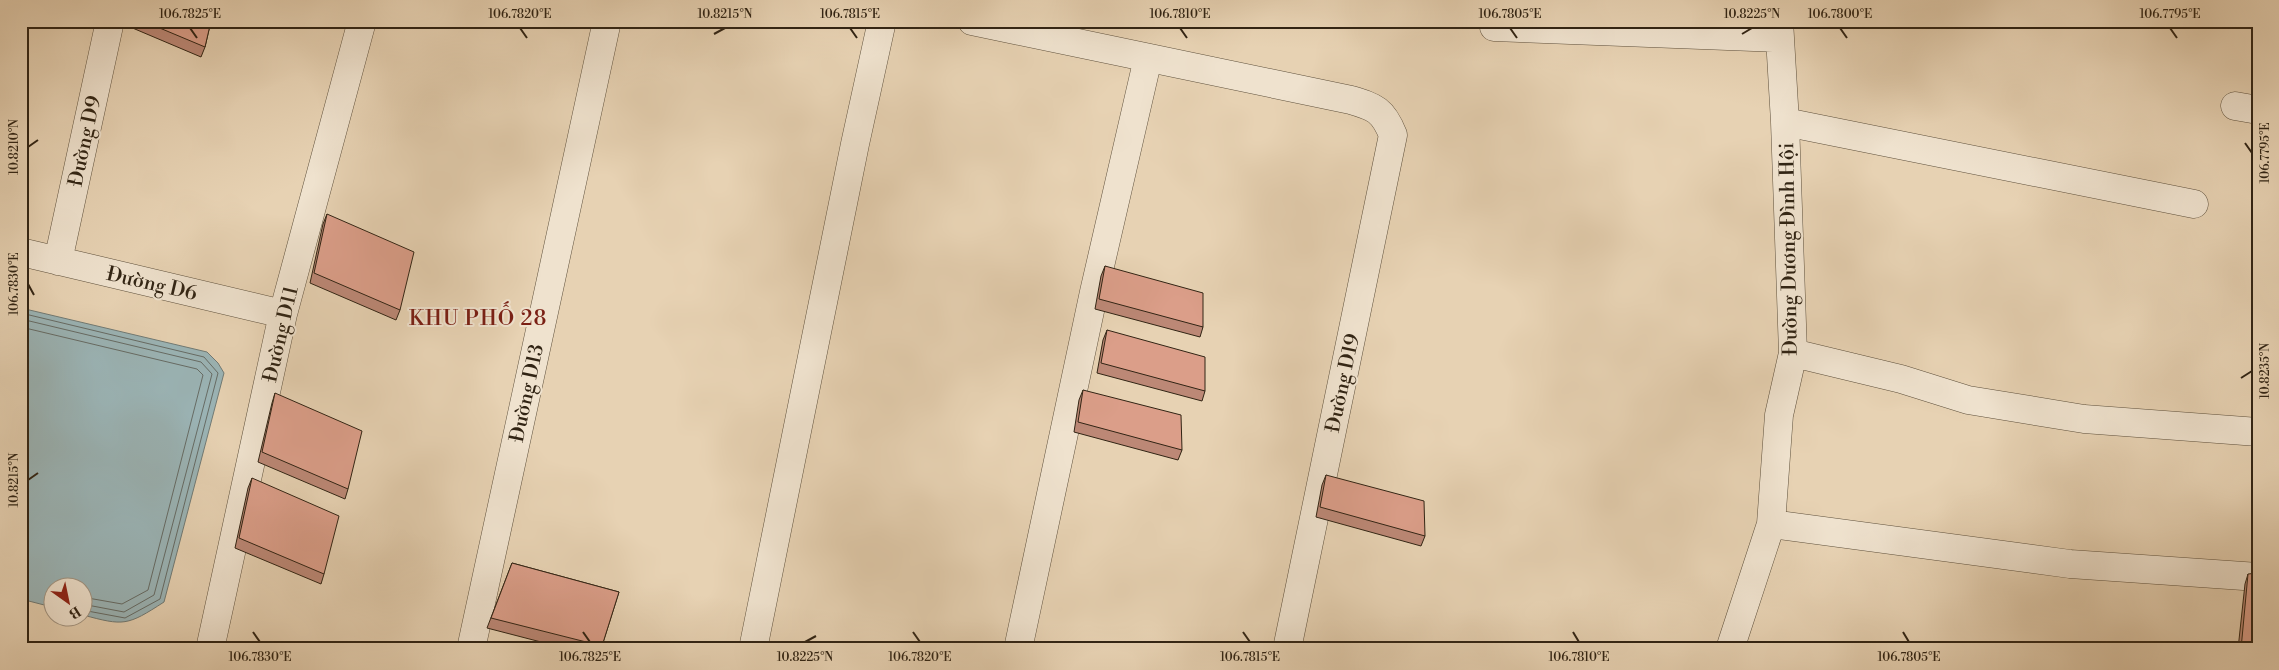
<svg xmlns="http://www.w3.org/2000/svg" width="2279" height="670" viewBox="0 0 2279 670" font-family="'Libre Bodoni',serif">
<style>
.water{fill:#9bb5b7;stroke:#717b76}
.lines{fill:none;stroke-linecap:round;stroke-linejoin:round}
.shore{stroke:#666c66;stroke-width:1}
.minor-casing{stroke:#5e503c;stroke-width:29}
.minor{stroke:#efe2ce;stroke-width:28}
.wall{fill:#bc8876;stroke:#312414}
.building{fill:#db9e89;stroke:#312414}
.ticks{fill:none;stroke:#312414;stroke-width:2}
.labels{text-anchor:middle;stroke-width:4;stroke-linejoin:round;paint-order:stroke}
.street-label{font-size:20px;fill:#312414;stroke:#efe2ce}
.neighbourhood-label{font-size:21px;letter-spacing:1px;fill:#7a1f14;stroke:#efe2ce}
.neatline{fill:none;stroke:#312414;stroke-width:2}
.ticks-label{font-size:12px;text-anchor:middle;fill:#312414}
</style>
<rect width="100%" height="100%" fill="#e7d2b3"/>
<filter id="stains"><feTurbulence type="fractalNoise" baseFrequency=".004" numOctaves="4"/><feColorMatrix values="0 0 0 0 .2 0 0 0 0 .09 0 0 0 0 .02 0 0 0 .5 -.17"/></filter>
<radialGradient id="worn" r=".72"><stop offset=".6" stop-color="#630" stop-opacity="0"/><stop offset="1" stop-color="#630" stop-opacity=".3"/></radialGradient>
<!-- water -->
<path class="water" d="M21,308L207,352L218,363L224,373L164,602C127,626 124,626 83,615L82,588H52V607L21,599Z"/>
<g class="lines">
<!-- shore -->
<path class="shore" d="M21,313L204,357L218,373L160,599L125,618L82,610
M21,319L201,362L212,374L154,595L124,612L82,604
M21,327L197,369L203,375L148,590L122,604L82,597"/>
<!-- minor casing -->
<g class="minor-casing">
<path id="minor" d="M972,21L1351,100C1375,107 1383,110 1393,135L1287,649
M1494,27L1780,38
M2235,106L2258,110
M1785,122L2194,204
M21,252L283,314
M58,261L110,21
M1793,353L1901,379L1968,400L2084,419L2258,432
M1771,524L2070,564L2258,577
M210,649L283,314L362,21
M471,649L607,21
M753,649L855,144L882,21
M1018,649L1094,292L1148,58
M1730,649L1771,524L1779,415L1793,353L1785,122L1779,21"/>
</g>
<!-- minor -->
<use href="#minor" class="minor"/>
</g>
<!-- wall -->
<path class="wall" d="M116,21H211L205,47L201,57Z
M327,214L400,310L396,320L310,283L323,224Z
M1105,266L1203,327L1200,337L1095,309L1101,276Z
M1107,330L1205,391L1202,401L1097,373L1103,340Z
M1083,390L1182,450L1178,460L1074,432L1079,400Z
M275,393L348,489L345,499L258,462L272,403Z
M1326,475L1425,536L1421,546L1316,517L1322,485Z
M252,478L324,574L321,584L235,548L248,488Z
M512,563L619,592L601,649H568L487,628Z
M2248,574L2258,649H2238L2245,584Z"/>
<!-- building -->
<path class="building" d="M143,21H211L205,47Z
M327,214L414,252L400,310L314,273Z
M1105,266L1203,293V327L1099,299Z
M1107,330L1205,357V391L1101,363Z
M1083,390L1181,415L1182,450L1078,422Z
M275,393L362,431L348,489L262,452Z
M1326,475L1424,501L1425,536L1320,507Z
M252,478L339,516L324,574L239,538Z
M512,563L619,592L602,646L491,618Z
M2258,573V649H2241L2248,574Z"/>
<!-- ticks -->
<path class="ticks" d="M190,28L197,38M520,28L527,38M850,28L857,38M1180,28L1187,38M1510,28L1517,38M1840,28L1847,38M2170,28L2177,38M714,34L725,28M1742,34L1752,28M2245,143L2252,153M28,147L38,140M28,284L34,295M2241,378L2252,371M28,480L38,473M253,632L260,642M583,632L590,642M913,632L920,642M1243,632L1250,642M1573,632L1579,642M1903,632L1909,642M805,642L816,636"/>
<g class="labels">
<!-- street labels -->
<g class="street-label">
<text transform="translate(84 141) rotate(-78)" y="7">Đường D9</text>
<text transform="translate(1788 249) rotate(-91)" y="7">Đường Dương Đình Hội</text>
<text transform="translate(152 283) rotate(13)" y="7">Đường D6</text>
<text transform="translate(280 334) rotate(-77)" y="7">Đường D11</text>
<text transform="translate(1342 383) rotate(-78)" y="7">Đường D19</text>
<text transform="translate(526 393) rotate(-78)" y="7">Đường D13</text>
</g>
<!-- neighbourhood labels -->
<g class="neighbourhood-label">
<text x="478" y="325">KHU PHỐ 28</text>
</g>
</g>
<!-- margin -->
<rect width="2279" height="670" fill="none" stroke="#e7d2b3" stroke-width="55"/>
<!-- north arrow -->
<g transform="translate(68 602) rotate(147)"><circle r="24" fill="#efe2ce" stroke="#a39684"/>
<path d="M0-4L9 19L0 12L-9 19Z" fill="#8f2418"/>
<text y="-8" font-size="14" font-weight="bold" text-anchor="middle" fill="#312414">B</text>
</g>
<rect x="28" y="28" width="2224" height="614" class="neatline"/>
<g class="ticks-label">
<text x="190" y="18">106.7825°E</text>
<text x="520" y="18">106.7820°E</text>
<text x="725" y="18">10.8215°N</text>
<text x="850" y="18">106.7815°E</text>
<text x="1180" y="18">106.7810°E</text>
<text x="1510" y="18">106.7805°E</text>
<text x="1752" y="18">10.8225°N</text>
<text x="1840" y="18">106.7800°E</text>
<text x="2170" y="18">106.7795°E</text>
<text transform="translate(14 147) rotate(-90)" y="4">10.8210°N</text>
<text transform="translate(2265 153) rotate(-90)" y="4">106.7795°E</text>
<text transform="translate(14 284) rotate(-90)" y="4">106.7830°E</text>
<text transform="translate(2265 371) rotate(-90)" y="4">10.8235°N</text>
<text transform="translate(14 480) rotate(-90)" y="4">10.8215°N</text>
<text x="260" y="661">106.7830°E</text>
<text x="590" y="661">106.7825°E</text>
<text x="805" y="661">10.8225°N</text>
<text x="920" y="661">106.7820°E</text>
<text x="1250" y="661">106.7815°E</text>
<text x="1579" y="661">106.7810°E</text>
<text x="1909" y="661">106.7805°E</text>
</g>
<rect width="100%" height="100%" filter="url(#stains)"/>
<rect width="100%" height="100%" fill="url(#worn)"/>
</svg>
